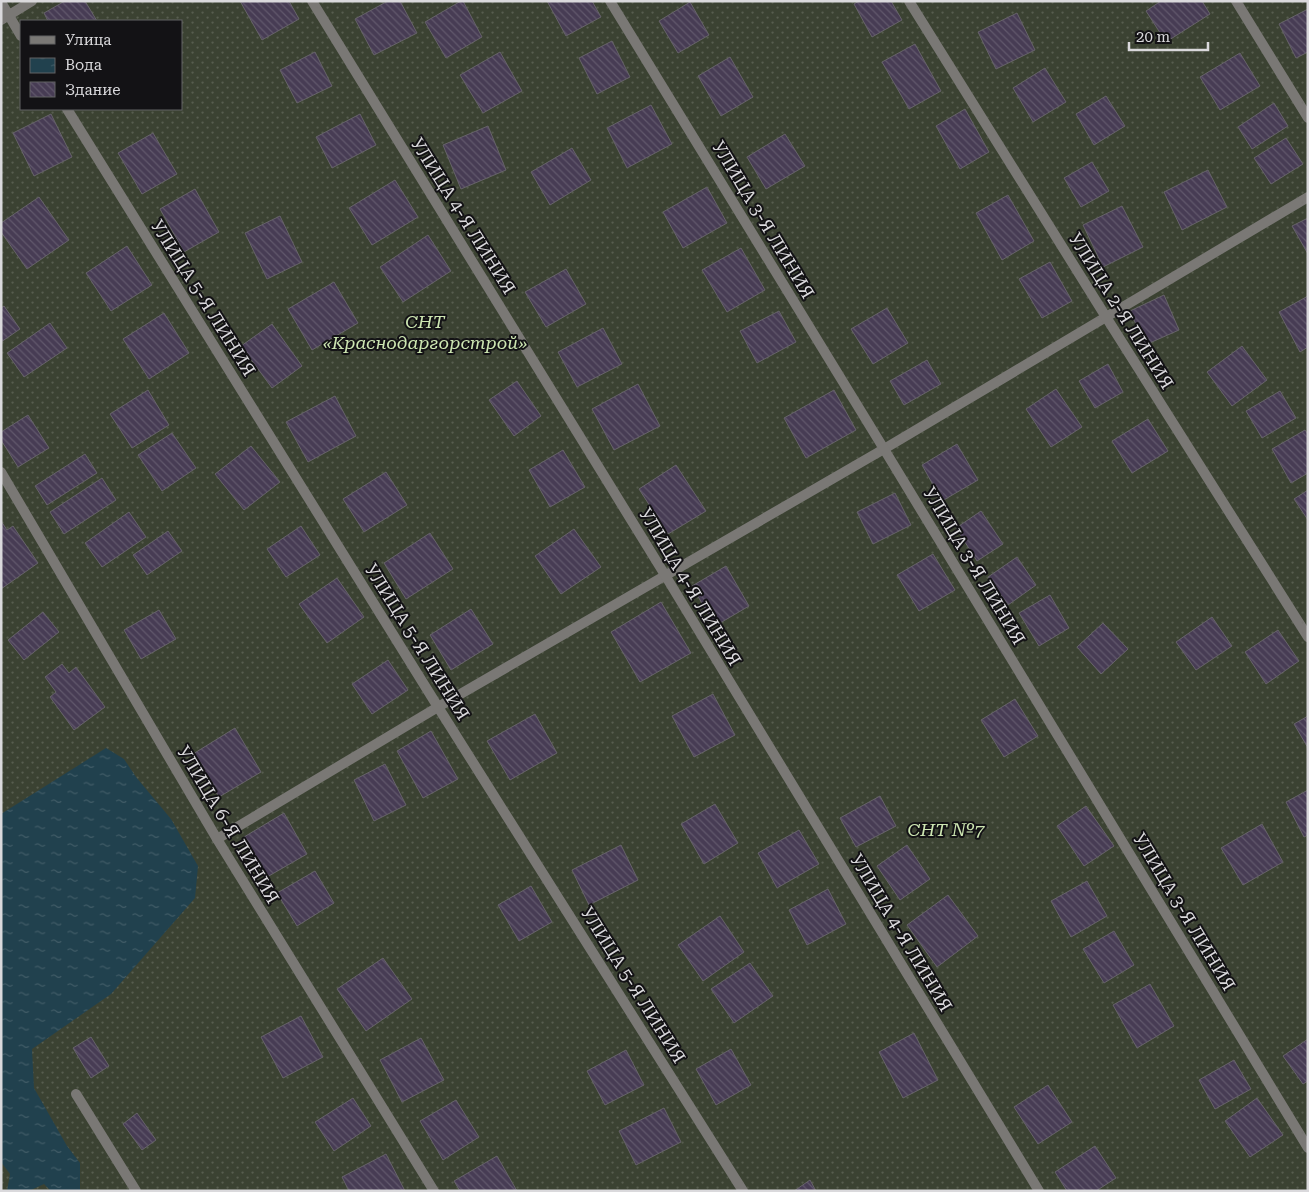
<svg xmlns="http://www.w3.org/2000/svg" width="1309" height="1192" viewBox="0 0 1309 1192" font-family="'Roboto Serif',serif">
<style>
.garden{fill:url(#garden-dots);fill-rule:evenodd}
.water{fill:url(#water-ripples)}
.building{fill:url(#building-back-hatch);stroke:#666369}
.lines{fill:none;stroke-linecap:round;stroke-linejoin:round}
.service{stroke:#7a7875;stroke-width:10}
.minor{stroke:#7a7875;stroke-width:10}
.labels{text-anchor:middle;stroke-width:4;stroke-linejoin:round;paint-order:stroke}
.street-label{font-size:18px;fill:#dad9dc;stroke:#131215}
.park-label{font-size:18px;font-style:italic;fill:#cde6b2;stroke:#131215}
</style>
<defs>
<pattern id="garden-dots" width="8" height="8" patternUnits="userSpaceOnUse" patternTransform="scale(1.25)"><rect width="8" height="8" fill="#3b4232"/><path d="M2 2h.1M6 6h.1" fill="none" stroke="#575d4f" stroke-width="1.8" stroke-linecap="round"/></pattern>
<pattern id="water-ripples" width="26" height="14" patternUnits="userSpaceOnUse" patternTransform="scale(1.25)"><rect width="26" height="14" fill="#21414e"/><path d="M2 4q2-2 4 0t4 0M15 11q2-2 4 0t4 0" fill="none" stroke="#415c67"/></pattern>
<pattern id="building-back-hatch" width="6" height="6" patternUnits="userSpaceOnUse" patternTransform="scale(1.25)"><rect width="6" height="6" fill="#473c54"/><path d="M-1 5l2 2M0 0l6 6M5-1l2 2" fill="none" stroke="#61586c"/></pattern>
</defs>
<rect width="100%" height="100%" fill="#2c292e"/>
<!-- garden -->
<path class="garden" d="M1,1H1308V1191H1ZM21,21H181V109H21Z"/>
<!-- water -->
<path class="water" d="M106,748L124,759L136,777L171,819L198,866L195,898L111,994L32,1049L34,1088L67,1146L80,1163V1191H51L44,1184L29,1191H7L10,1174L1,1162V814Z"/>
<!-- building -->
<path class="building" d="M65,1H85L97,21H48L44,13Z
M240,1H289L299,19L262,40Z
M388,1H400L417,33L374,55L355,19Z
M461,1H463L482,37L446,58L425,22Z
M547,1H592L601,17L566,36Z
M859,1H891L902,20L872,37L854,4Z
M1161,1H1202L1210,14L1166,42L1146,11Z
M690,2L709,35L678,53L659,21Z
M1308,9V52L1296,58L1279,24Z
M1017,13L1035,50L996,69L978,32Z
M612,41L630,77L597,94L579,58Z
M915,44L941,91L909,109L882,62Z
M315,52L332,86L297,103L280,70Z
M500,52L522,91L483,113L460,75Z
M1240,53L1260,86L1220,110L1200,77Z
M730,57L753,97L721,116L698,76Z
M1045,68L1066,102L1033,122L1013,88Z
M1106,96L1125,126L1094,145L1076,114Z
M1274,103L1288,126L1252,149L1238,127Z
M651,105L672,144L627,168L607,128Z
M965,109L989,152L960,169L936,126Z
M51,114L72,157L34,176L13,133Z
M360,114L376,145L332,168L316,137Z
M488,126L506,170L461,189L443,145Z
M153,133L177,174L142,194L118,153Z
M785,134L805,166L766,189L747,157Z
M1286,138L1303,164L1271,184L1254,158Z
M572,148L591,180L550,205L531,172Z
M1092,162L1109,191L1081,207L1064,178Z
M1208,170L1227,207L1182,230L1164,192Z
M395,180L418,217L372,245L349,208Z
M707,187L727,223L683,248L663,212Z
M195,189L219,232L184,252L160,209Z
M1008,195L1034,241L1002,260L976,213Z
M39,197L69,240L27,269L1,232V223Z
M1122,206L1143,247L1103,267L1083,225Z
M280,216L302,262L267,279L245,233Z
M1308,218V254L1292,226Z
M428,235L451,271L403,302L380,267Z
M127,246L152,285L111,311L86,273Z
M741,248L765,290L727,312L702,270Z
M1050,262L1072,301L1042,318L1019,279Z
M566,269L586,304L546,327L525,292Z
M334,282L358,323L312,350L288,309Z
M1164,295L1179,330L1145,345L1130,311Z
M1308,296V347L1300,352L1279,312Z
M4,306L20,329L1,342V308Z
M887,308L908,343L873,364L851,329Z
M779,311L796,342L757,363L740,331Z
M164,313L189,353L149,379L123,339Z
M50,323L67,348L24,377L7,353Z
M272,324L302,366L272,388L241,346Z
M603,328L622,364L577,387L558,352Z
M1242,346L1267,380L1232,406L1207,372Z
M927,360L941,384L904,405L890,381Z
M1108,364L1123,392L1095,408L1079,381Z
M517,381L541,416L514,436L489,400Z
M638,384L660,426L614,450L592,409Z
M1056,389L1082,427L1051,447L1026,409Z
M148,390L169,425L132,448L110,414Z
M834,390L856,430L806,458L784,418Z
M1280,391L1296,418L1262,438L1246,411Z
M335,396L356,436L308,462L286,422Z
M28,415L49,448L18,467L1,440V432Z
M1148,419L1168,451L1132,473L1112,441Z
M1305,430L1308,434V473L1291,483L1272,449Z
M172,433L196,468L162,491L138,455Z
M957,444L978,480L942,501L922,465Z
M251,446L280,482L244,510L215,474Z
M563,450L585,487L550,507L529,470Z
M85,454L97,473L47,505L35,486Z
M676,465L706,511L668,534L639,489Z
M386,472L407,505L364,532L343,499Z
M102,478L116,500L64,534L50,512Z
M1308,490V520L1294,499Z
M895,493L911,525L873,544L857,512Z
M981,511L1003,544L977,561L956,528Z
M129,512L146,537L102,567L85,543Z
M1,521L7,530L13,526L38,563L1,589Z
M301,526L320,555L286,577L267,549Z
M574,529L601,567L561,594L535,556Z
M168,531L182,551L147,575L133,555Z
M430,533L453,569L406,599L384,563Z
M933,554L955,590L919,611L897,575Z
M1017,557L1036,585L1008,605L988,577Z
M726,566L749,606L715,626L692,586Z
M337,578L364,617L327,643L299,604Z
M1050,595L1069,628L1039,646L1019,613Z
M661,602L691,653L640,682L611,632Z
M471,609L493,644L451,670L430,635Z
M159,610L176,639L141,659L124,630Z
M43,612L59,632L24,660L8,640Z
M1212,617L1232,646L1196,670L1176,642Z
M1103,623L1128,649L1101,674L1077,647Z
M1278,630L1299,661L1266,684L1245,652Z
M388,660L408,690L372,714L352,684Z
M62,664L69,673L76,667L105,707L74,730L50,697L56,692L45,677Z
M713,694L735,735L694,757L672,716Z
M1015,699L1038,736L1004,757L981,720Z
M535,714L557,753L510,780L487,741Z
M1308,716V748L1294,724Z
M235,728L261,772L219,797L193,754Z
M431,731L458,779L423,798L397,751Z
M385,764L406,805L374,821L354,780Z
M1308,790V835L1304,837L1286,802Z
M880,796L896,826L856,847L840,818Z
M715,804L738,843L704,864L681,824Z
M1086,806L1114,846L1084,866L1057,826Z
M284,813L307,854L267,877L244,837Z
M1262,824L1283,862L1243,885L1221,848Z
M799,830L819,864L777,888L758,853Z
M621,845L638,880L589,905L572,870Z
M907,845L930,879L900,900L877,866Z
M315,871L334,903L297,926L277,893Z
M1087,881L1107,916L1071,937L1051,901Z
M531,886L552,922L519,941L498,905Z
M828,889L846,924L807,945L789,910Z
M948,895L978,936L937,967L907,925Z
M720,916L744,952L703,981L678,945Z
M1114,931L1134,965L1104,983L1083,949Z
M383,958L412,999L366,1031L337,989Z
M750,963L773,996L734,1023L711,989Z
M1150,984L1174,1026L1137,1048L1113,1005Z
M301,1016L323,1057L283,1078L261,1037Z
M914,1033L938,1080L903,1098L879,1052Z
M91,1037L109,1066L91,1078L73,1048Z
M421,1038L444,1080L402,1102L380,1060Z
M1308,1039V1081L1303,1084L1283,1056Z
M731,1049L751,1085L716,1105L696,1069Z
M626,1050L644,1085L605,1105L587,1071Z
M1234,1060L1251,1089L1215,1109L1199,1080Z
M1048,1085L1072,1122L1038,1144L1014,1107Z
M353,1098L371,1126L334,1151L315,1122Z
M1257,1098L1283,1135L1250,1157L1225,1121Z
M456,1100L479,1137L443,1160L420,1121Z
M664,1108L681,1142L636,1165L619,1131Z
M137,1113L156,1140L142,1150L123,1124Z
M1095,1146L1116,1178L1096,1191H1067L1055,1172Z
M386,1154L405,1191H349L342,1177Z
M497,1156L517,1191H460L454,1181Z
M810,1180L816,1191H794Z"/>
<g class="lines">
<!-- service -->
<path class="service" d="M217,839L438,707L884,449L1308,197"/>
<!-- minor -->
<path class="minor" d="M312,1L665,575L1039,1191
M610,1L884,449L1308,1148
M909,1L1106,317L1308,637
M1236,1L1308,118
M1,2L21,36
M1,20L32,1
M67,109L438,707L743,1191
M1,472L217,839L434,1191
M76,1094L136,1191"/>
</g>
<g class="labels">
<!-- street labels -->
<g class="street-label">
<text transform="translate(463 216) rotate(58)" y="6">УЛИЦА 4-Я ЛИНИЯ</text>
<text transform="translate(763 220) rotate(59)" y="6">УЛИЦА 3-Я ЛИНИЯ</text>
<text transform="translate(203 298) rotate(58)" y="6">УЛИЦА 5-Я ЛИНИЯ</text>
<text transform="translate(1121 311) rotate(58)" y="6">УЛИЦА 2-Я ЛИНИЯ</text>
<text transform="translate(974 566) rotate(59)" y="6">УЛИЦА 3-Я ЛИНИЯ</text>
<text transform="translate(690 587) rotate(59)" y="6">УЛИЦА 4-Я ЛИНИЯ</text>
<text transform="translate(417 642) rotate(58)" y="6">УЛИЦА 5-Я ЛИНИЯ</text>
<text transform="translate(228 825) rotate(59)" y="6">УЛИЦА 6-Я ЛИНИЯ</text>
<text transform="translate(1184 912) rotate(59)" y="6">УЛИЦА 3-Я ЛИНИЯ</text>
<text transform="translate(901 933) rotate(59)" y="6">УЛИЦА 4-Я ЛИНИЯ</text>
<text transform="translate(633 985) rotate(58)" y="6">УЛИЦА 5-Я ЛИНИЯ</text>
</g>
<!-- park labels -->
<g class="park-label">
<text x="425" y="328">СНТ<tspan x="425" dy="21">«Краснодаргорстрой»</tspan></text>
<text x="946" y="836">СНТ №7</text>
</g>
</g>
<!-- border -->
<rect width="1309" height="1192" fill="none" stroke="#dad9dc" stroke-width="5"/>
<!-- legend -->
<rect x="20" y="20" width="162" height="90" fill="#131215" stroke="#636265"/>
<rect x="30" y="36" width="25" height="8" fill="#7a7875" stroke="#636265"/>
<text x="65" y="45" font-size="15" fill="#dad9dc">Улица</text>
<rect x="30" y="58" width="25" height="15" fill="url(#water-ripples)" stroke="#636265"/>
<text x="65" y="70" font-size="15" fill="#dad9dc">Вода</text>
<rect x="30" y="82" width="25" height="15" fill="url(#building-back-hatch)" stroke="#636265"/>
<text x="65" y="95" font-size="15" fill="#dad9dc">Здание</text>
<!-- scale -->
<path d="M1129 42v8h79v-8" fill="none" stroke="#dad9dc" stroke-width="2.5"/>
<text x="1136" y="42" font-size="15" fill="#dad9dc" stroke="#131215" stroke-width="4" paint-order="stroke">20 m</text>
</svg>
